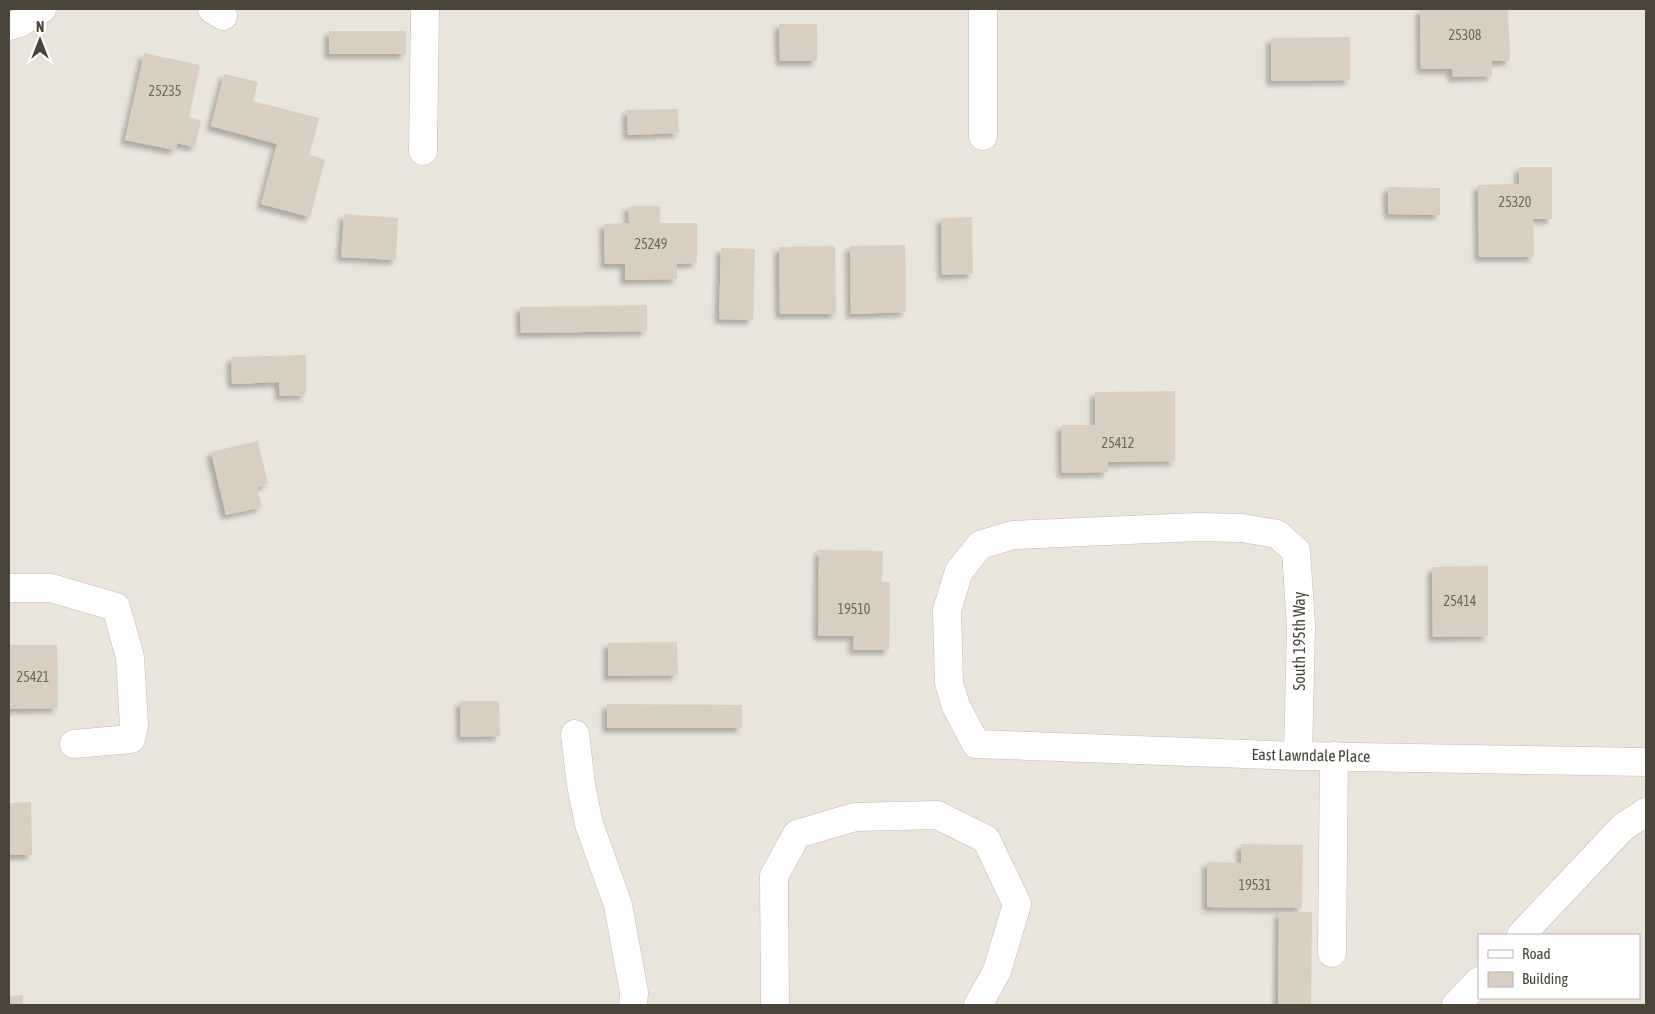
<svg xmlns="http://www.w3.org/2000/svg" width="1655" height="1014" viewBox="0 0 1655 1014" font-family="'Asap Condensed',sans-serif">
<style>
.residential{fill:#eae5da;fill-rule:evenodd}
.building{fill:#d8cfc1;filter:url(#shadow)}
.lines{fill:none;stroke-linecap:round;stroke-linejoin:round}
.minor-casing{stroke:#c2bbae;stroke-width:29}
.minor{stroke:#fff;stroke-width:28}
.labels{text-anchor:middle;stroke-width:5;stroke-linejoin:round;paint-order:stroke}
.number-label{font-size:14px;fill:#6e675b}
.street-label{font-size:16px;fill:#4b4439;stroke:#fff}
</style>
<defs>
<filter id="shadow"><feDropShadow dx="-4.5" dy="4.5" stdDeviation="2.5" flood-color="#0004"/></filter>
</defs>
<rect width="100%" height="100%" fill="#f6f3ec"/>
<!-- residential -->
<path class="residential" d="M9,9H1646V1005H9ZM1479,935H1639V998H1479Z"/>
<!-- building -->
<path class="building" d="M1420,9H1508L1510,61H1492V76L1452,77V69H1421Z
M779,24H817V61H780Z
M329,31H406V54H329Z
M1350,37V80L1271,81V38Z
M144,53L200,65L189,117L201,120L195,147L177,143L175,150L125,140Z
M224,74L258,82L253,101L319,118L309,155L325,159L310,217L261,204L277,144L211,126Z
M678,109L679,133L628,135L627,110Z
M1519,167H1552V219H1533L1534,257H1479L1478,185L1519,184Z
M1388,187L1440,188V215L1388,214Z
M628,206H660V223H697V263L677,264V279L625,280V264H605L604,224L629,223Z
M344,214L398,218L396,260L341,257Z
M972,217L973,274L942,275L941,218Z
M905,245L906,312L851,314L850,246Z
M835,246L836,314H780L779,247Z
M721,248L755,249L753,320L719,319Z
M647,305V331L521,333L520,307Z
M306,355V395L280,396L279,382L232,384L231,357Z
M1175,391V461L1108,462V472L1062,473L1061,425H1095V392Z
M258,441L268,484L257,487L262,507L226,515L211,452Z
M819,550L883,551L882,582H890L889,650H853L854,636H818Z
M1488,566V636L1433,637L1432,567Z
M677,642L678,675L608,676V643Z
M9,645H57L58,708L9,709Z
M460,701H499L500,736L461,737Z
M607,704L742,705V728H607Z
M31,802L32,855H9V803Z
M1241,844L1303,845L1302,908L1207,907V862L1241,863Z
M1279,912H1312L1311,1005H1278Z
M23,995V1005H9V996Z"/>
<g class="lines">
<!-- minor casing -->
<g class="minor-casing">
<path id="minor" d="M212,9L223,16
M9,26L20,23L42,9
M983,136V9
M423,151L425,9
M9,588H51L116,607L130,657L134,726L131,739L74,744
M575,734L581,785L589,824L618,905L634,992L633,1005
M1298,756L1301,626L1296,551L1277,534L1242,528L1197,527L1013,535L980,545L959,571L947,610L949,683L956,706L976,744L1298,756L1646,762
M1521,935L1623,827L1646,812
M1332,953L1334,756
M775,1005L774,876L797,834L855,817L937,815L986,839L1017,904L997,971L978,1005
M1456,1005L1479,981"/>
</g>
<!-- minor -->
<use href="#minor" class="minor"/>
</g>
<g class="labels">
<!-- number labels -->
<g class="number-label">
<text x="1465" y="40">25308</text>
<text x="165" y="96">25235</text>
<text x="1515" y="207">25320</text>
<text x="651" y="249">25249</text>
<text x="1118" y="448">25412</text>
<text x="1460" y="606">25414</text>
<text x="854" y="614">19510</text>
<text x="33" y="682">25421</text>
<text x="1255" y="890">19531</text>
</g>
<!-- street labels -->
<g class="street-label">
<text transform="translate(1299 641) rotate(-90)" y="6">South 195th Way</text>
<text transform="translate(1311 755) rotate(1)" y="6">East Lawndale Place</text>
</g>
</g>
<!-- border -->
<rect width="1655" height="1014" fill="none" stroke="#4b4439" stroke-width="20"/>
<!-- legend -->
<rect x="1478" y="934" width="162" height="65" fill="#ffffff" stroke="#b7b4b0"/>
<rect x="1488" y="950" width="25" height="8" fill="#ffffff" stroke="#b7b4b0"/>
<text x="1522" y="959" font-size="15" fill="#4b4439">Road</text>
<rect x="1488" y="972" width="25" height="15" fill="#d8cfc1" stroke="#b7b4b0"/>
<text x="1522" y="984" font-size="15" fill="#4b4439">Building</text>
<!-- north arrow -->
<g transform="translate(40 40)" stroke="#ffffff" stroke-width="4" paint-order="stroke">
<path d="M0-4L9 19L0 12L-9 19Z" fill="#4b4439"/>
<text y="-8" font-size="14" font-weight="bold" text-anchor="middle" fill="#4b4439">N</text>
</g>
</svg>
